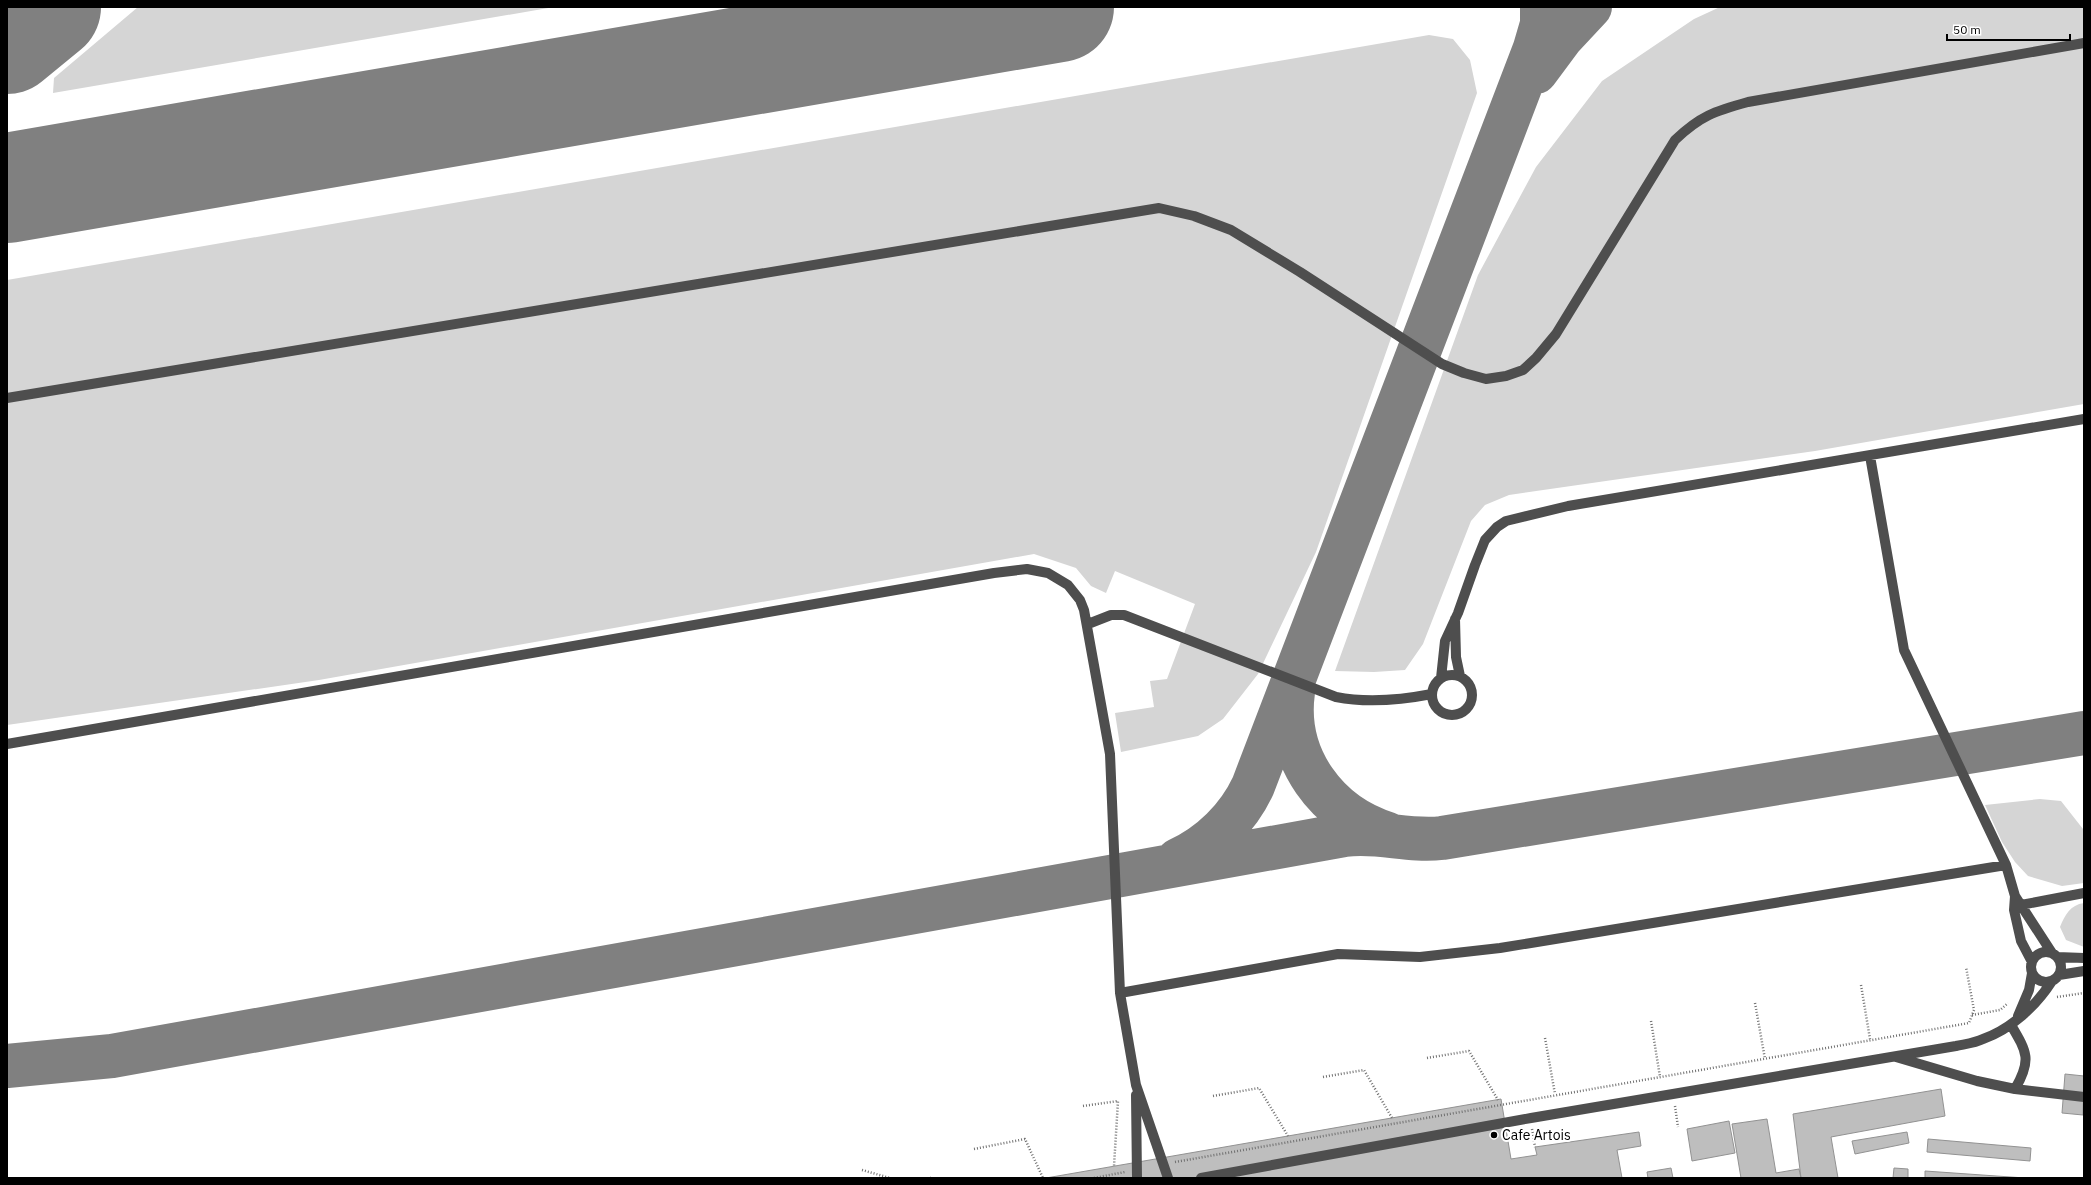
<svg xmlns="http://www.w3.org/2000/svg" width="2091" height="1185" viewBox="0 0 2091 1185" font-family="'IBM Plex Sans',sans-serif">
<style>
.green{fill:#d5d5d5}
.lines{fill:none;stroke-linecap:round;stroke-linejoin:round}
.taxiway{stroke:#808080;stroke-width:44}
.runway{stroke:#808080;stroke-width:110}
.building{fill:#bebebe;stroke:#929292}
.path{stroke:#707070;stroke-width:2.5;stroke-dasharray:1 2;stroke-linecap:butt}
.minor{stroke:#4e4e4e;stroke-width:10}
.poi-dot{fill:#000;stroke:#fff;stroke-width:1.5}
.labels{text-anchor:middle;stroke-width:4;stroke-linejoin:round;paint-order:stroke}
.poi-label{font-size:14px;fill:#000;stroke:#fff;text-anchor:start}
</style>
<rect width="100%" height="100%" fill="#fff"/>
<!-- green -->
<path class="green" d="M138,7H554L53,93L54,78Z
M1720,7H2084V404L1815,451L1509,495L1485,505L1471,521L1423,644L1405,670L1374,672L1335,671L1478,275L1536,167L1602,81L1694,19Z
M1429,35L1453,39L1470,60L1477,93L1316,552L1258,674L1223,719L1198,736L1121,752L1115,713L1154,707L1150,681L1167,679L1195,604L1115,571L1106,593L1091,586L1076,568L1034,554L319,680L7,725V280Z
M2040,799L2061,801L2083,829L2084,883L2062,886L2028,876L2015,862L2002,842L1985,805Z
M2084,903V947L2066,940L2060,927C2065,915 2070,905 2084,903Z"/>
<g class="lines">
<!-- taxiway -->
<path class="taxiway" d="M1536,72L1562,37L1590,7
M1293,692C1284,758 1327,815 1388,834
M1178,860C1211,845 1238,818 1253,786L1535,48L1542,24V7
M7,1066L112,1056L1344,835C1379,830 1407,842 1442,838L2084,733"/>
<!-- runway -->
<path class="runway" d="M7,39L46,7
M7,188L1059,7"/>
</g>
<!-- building -->
<path class="building" d="M2065,1074L2084,1076L2083,1115L2062,1113Z
M1941,1089L1945,1116L1831,1137L1838,1178H1801L1793,1114Z
M1501,1099L1511,1159L1537,1155L1535,1147L1639,1132L1641,1146L1617,1150L1622,1178H1046Z
M1767,1119L1776,1173L1799,1169L1801,1178H1741L1732,1124Z
M1729,1121L1735,1153L1692,1161L1687,1129Z
M1907,1132L1909,1143L1855,1154L1852,1141Z
M1928,1139L2031,1148L2030,1161L1927,1152Z
M1671,1168L1673,1178H1648L1647,1172Z
M1894,1168L1908,1169V1178H1893Z
M1925,1171L2025,1178H1925Z"/>
<g class="lines">
<!-- path -->
<path class="path" d="M1861,985L1870,1039
M2057,997L2084,993
M1755,1003L1765,1059
M1972,1015L2000,1010L2008,1003
M1651,1021L1660,1077
M1545,1038L1555,1094
M1427,1058L1469,1051L1498,1100
M1323,1077L1364,1070L1392,1118
M1213,1096L1259,1088L1288,1136
M1083,1106L1118,1101L1114,1166
M1675,1106L1678,1127
M1532,1129L1535,1147
M974,1149L1025,1139L1043,1178
M1175,1162L1969,1023L1974,1010L1966,967
M862,1170L890,1178
M930,1178H933
M1094,1178L1125,1172"/>
<!-- minor -->
<path class="minor" d="M7,398L1159,208L1194,216L1231,230L1300,272L1442,364L1464,373L1486,379L1506,376L1523,370L1536,358L1556,334L1675,140C1700,116 1715,111 1748,102L2084,43
M1870,456L1904,650L2006,865L2015,896L2014,910L2021,941L2032,962
M1455,619L1456,657L1460,676
M1088,624L1111,615H1124L1336,697C1367,703 1401,700 1432,694
M1432 695a20 20 0 1 1 40 0a20 20 0 1 1-40 0Z
M1441,678L1445,641L1458,613L1475,565L1485,540L1497,527L1506,521L1568,506L2084,419
M7,744L994,573L1027,569L1048,573L1068,585L1080,600L1084,610L1110,754L1120,993L1136,1085L1168,1178
M2015,896L2052,953
M2021,905L2084,893
M2031 967a15 15 0 1 1 30 0a15 15 0 1 1-30 0Z
M2057,957L2084,958
M2059,975L2084,971
M1120,993L1338,954L1420,957L1500,948L2006,865
M2018,1016L2029,990L2032,973
M2011,1025C2027,1052 2032,1060 2015,1089
M1896,1057L1977,1081L2015,1089L2084,1097
M1136,1095L1137,1178
M1201,1178L1531,1118L1956,1046C1965,1044 1975,1043 1983,1039C2011,1029 2036,1006 2052,981"/>
</g>
<!-- markers -->
<circle class="poi-dot" cx="1494" cy="1135" r="4"/>
<g class="labels">
<!-- poi labels -->
<g class="poi-label">
<text x="1502" y="1140">Cafe Artois</text>
</g>
</g>
<!-- border -->
<rect width="2091" height="1185" fill="none" stroke="#000000" stroke-width="16"/>
<!-- scale -->
<path d="M1947 34v6h123v-6" fill="none" stroke="#000000" stroke-width="2"/>
<text x="1953" y="34" font-size="12" fill="#000000" stroke="#ffffff" stroke-width="3" paint-order="stroke">50 m</text>
</svg>
